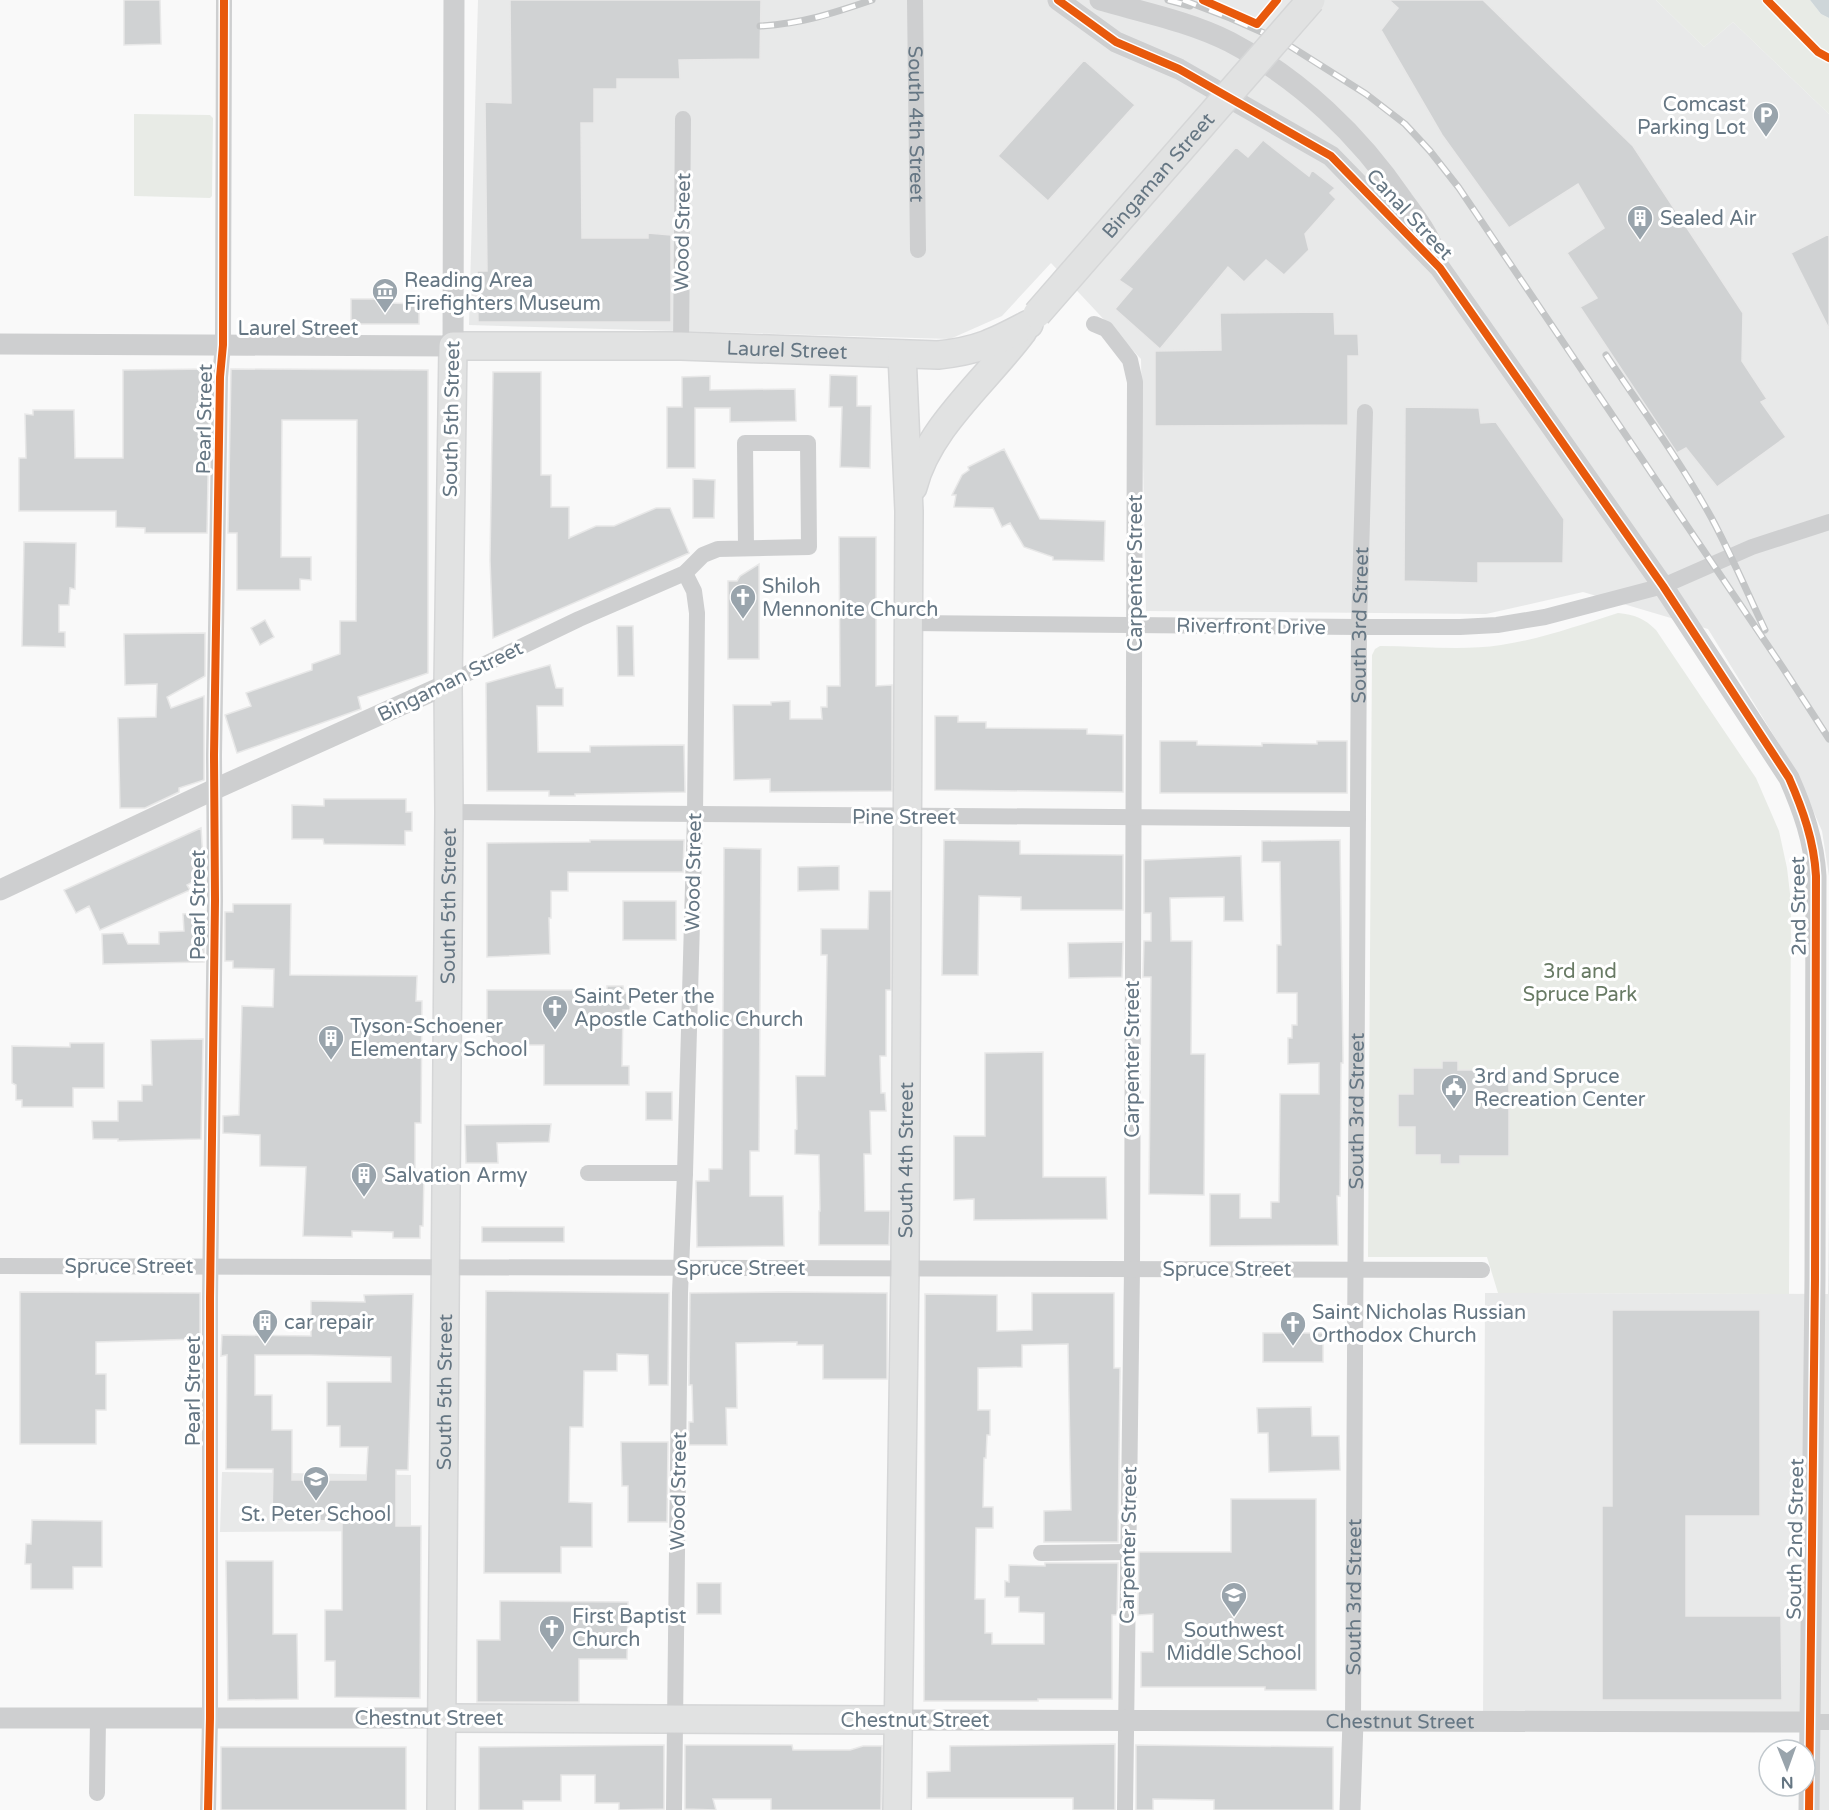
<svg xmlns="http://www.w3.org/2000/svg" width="1829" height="1810" viewBox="0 0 1829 1810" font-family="'Varela Round',sans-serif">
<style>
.built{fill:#e8e9e9}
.green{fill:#e8ebe6}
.water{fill:#ced6d9}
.building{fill:#d0d2d3;stroke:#e8e8e8;stroke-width:1.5;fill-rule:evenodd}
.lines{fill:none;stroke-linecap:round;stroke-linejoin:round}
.primary-casing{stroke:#d5d6d7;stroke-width:30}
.minor{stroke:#cecfd0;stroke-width:16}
.tertiary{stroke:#cecfd0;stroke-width:21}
.primary{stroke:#e1e2e2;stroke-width:27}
.rail-casing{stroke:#c3c5c6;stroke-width:7}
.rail{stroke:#fff;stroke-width:4.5;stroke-dasharray:14;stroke-linecap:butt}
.primary-bridge-casing{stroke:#d5d6d7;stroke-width:30;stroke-linecap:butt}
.primary-bridge{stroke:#e1e2e2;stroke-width:27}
.cycleway-casing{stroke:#fff;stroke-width:11}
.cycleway{stroke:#e8590c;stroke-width:8}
.labels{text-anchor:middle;stroke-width:6;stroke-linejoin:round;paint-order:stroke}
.poi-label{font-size:20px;fill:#657683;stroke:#fff;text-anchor:start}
.street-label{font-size:20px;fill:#657683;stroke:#fff}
.park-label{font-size:20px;fill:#687a64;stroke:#fff}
</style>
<rect width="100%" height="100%" fill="#f9f9f9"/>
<!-- built -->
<path class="built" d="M478,0H1656L1704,47L1733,22L1829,114V876L1822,831L1797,773L1708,629L1583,592L1486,614L1146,611L1141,359L1051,263L1002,316L950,339L469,325Z
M1829,1211V1810H1809V1722L1483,1721L1485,1293L1828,1294Z
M222,1472L411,1475V1531L220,1532Z"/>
<!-- green -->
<path class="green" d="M1656,0H1810L1821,14L1829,18V114L1733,22L1704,47Z
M134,114L210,115L213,118L212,196L210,198L134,196Z
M1618,613C1635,615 1644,618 1656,630L1756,778L1779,831L1787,868L1791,902L1789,1294L1498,1293L1487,1257H1368L1372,655L1375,649L1380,646C1419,646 1463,651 1501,645C1541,639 1580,625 1618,613Z"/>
<!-- water -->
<path class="water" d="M1810,0H1829V18L1821,14Z"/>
<!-- building -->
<path class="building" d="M124,0H160L161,44L124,45Z
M510,0H761L760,59L679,60L680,79H617V89H594V123H581L582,238H648V233L671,235V322H478L477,271H487L485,102L511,103Z
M1389,0H1483L1633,146L1743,313L1742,361L1767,399L1761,402L1786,437L1717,487L1686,448L1677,453L1580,307L1597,298L1567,253L1604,228L1578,184L1509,228L1442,135L1381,30L1398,8Z
M1084,60L1135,105L1048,201L998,156Z
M1263,140L1309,176L1312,170L1335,188L1330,193L1336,199L1305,234L1309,250L1284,275L1266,260L1244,282L1228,267L1160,349L1115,309L1132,289L1119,280L1236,147L1248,157Z
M1829,234V329L1791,253Z
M351,299H390V303L419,304V324H351Z
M1334,312L1335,334H1358L1359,356H1348V425L1155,426V351L1221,350L1220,313Z
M210,369L207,533H145V528L116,527V511H19V458H26L25,414L33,415V410H74L75,458H123V370Z
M231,369L428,370V673L358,697L361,709L237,753L225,715L251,706L246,693L312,670V664L340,654V621H356L357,420H282L281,557H311V580L300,579V590H237V533H228Z
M493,372H541V475H551V507H569V538L596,526H614L656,508H670L689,553L493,638L490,560Z
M830,375L857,376V406H871L870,468L840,467L842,407H829Z
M710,376V390L795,389L796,421L730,422V408H695V468H667V407H682V377Z
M1405,407L1479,408L1481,423L1496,422L1564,519L1563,563H1478V583L1404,581Z
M1004,449L1040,519L1105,521L1104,561L1053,560V557L1024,547L1010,523L1002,527L993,508L954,507L956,495H952L962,475L969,470L968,467Z
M693,479L715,480L714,518H693Z
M839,537H876V686L892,685V791L770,792V779L734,780L733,705H771V702L790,701V719H822L821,707H827V686H840Z
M24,542L76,543L75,589L70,588L69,605H59V632H65V647L22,646Z
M759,564V659H728V581H737L740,576Z
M265,620L274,637L260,645L251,628Z
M617,626H633L634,676H618Z
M205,633V676L167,697L171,708L204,696V780L179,788V792L145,808H120L118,718L156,717L157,684L125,685L124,634Z
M550,665L556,688H563V706H537L538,752H590V746L684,745L685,792L575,794V796H549V791H487L486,683Z
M935,716H958V722H986V728L1087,729V734L1123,735V792L935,790Z
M1160,741H1197V745L1262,746V743L1317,744V741H1347V793H1160Z
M324,799H406V812H412V831H405V845L324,844L323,839H292V805L324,806Z
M201,828L204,876L187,885L190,890L100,930L89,906L76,913L64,890Z
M590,840H684L683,872H568V891H551V918H549L550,954L487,957V843L590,842Z
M944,840L1020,841V854L1123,855V910H1021V897L979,896L978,975H942Z
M1340,840L1343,1063H1341L1340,1196H1337L1338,1245L1210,1246V1194H1240V1218H1271V1202H1279L1280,1094H1319V1063L1288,1064V1038H1292V1025H1297V993H1277V945H1281L1280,862H1262V841Z
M724,848L761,849L759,1151H750V1196H783L784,1246L697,1247L696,1181H709V1169H722Z
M1241,856L1243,921H1224V897L1170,898L1171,941H1192L1191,1054H1205L1204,1195L1149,1194L1151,977H1143L1144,941H1151V913H1144V860Z
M839,866V890L798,891V867Z
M869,891H891V990H886V1056H880L881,1093H885L886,1111H870L871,1154H864L865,1211H890L889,1245H819V1211H820L819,1155L795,1154V1130L797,1129L796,1076H825L827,955H821V929H868Z
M623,901H676V940H623Z
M233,904H291L290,975L417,976L416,1001H422L421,1123H415V1171H424L423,1226H420V1238H393V1232L352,1231V1237L303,1236L306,1167L260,1166V1135L223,1133V1116L239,1115L242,1006L273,1007L274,969L233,968V961H225V912H233Z
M204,913V962L103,964L102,934L123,933L128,944H159V932L184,931L183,914Z
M1123,942L1122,977L1069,978L1068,943Z
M607,986H623L624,993H630V1010H623L622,1066H629V1085H544V1045H487V990H607Z
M203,1039L201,1139L118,1141V1139H93L92,1121H118V1101H142V1085H152L151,1040Z
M70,1043H104V1088H73V1107H22V1100H16V1085L12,1083V1046L70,1047Z
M1043,1052V1177H1106L1107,1219L974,1220V1199L954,1200V1136H985V1053Z
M1442,1061H1458V1070H1509V1156H1460V1164H1440V1155H1415V1127H1398V1094H1413V1068H1442Z
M646,1092H672V1120H646Z
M551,1124L549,1142L497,1143L498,1163H466L465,1125Z
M482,1227H564V1242H482Z
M486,1291L669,1293L668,1385H649L648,1355L617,1354V1371H584L583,1427H570L569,1502L592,1503V1547H561V1573H484Z
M20,1292L200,1293V1339L96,1342V1374H106V1410H96V1444H20Z
M782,1292L887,1293V1379H823V1345H797V1342L736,1343L737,1408H726L727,1445H689V1422H693L692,1385H689L690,1293Z
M1032,1293H1114V1368H1120L1118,1542H1044V1511L1071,1510L1068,1344L1022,1345V1367L978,1368V1410H990V1435H987L986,1458H984L983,1507H993V1528H976L975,1599H985V1633H992V1644H1044V1613L1019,1612V1597H1005V1581L1009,1582V1565L1045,1566V1563H1118L1117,1615H1112V1699H1038V1701H924L925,1294L997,1295V1331L1032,1330Z
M413,1294L408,1470H396V1526H421L420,1698L335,1697V1661H325V1610H342V1521L272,1520L273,1469H226L227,1355L221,1356L222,1335L311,1336V1301L365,1302L364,1295ZM255,1355H309L391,1357V1382H327V1426H340V1447H368L366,1480H292V1430H272V1395H255Z
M1612,1310H1760V1516H1686V1616H1781L1782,1700H1602V1506H1612Z
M1263,1333H1323V1362H1263Z
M1311,1407L1312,1436H1339L1340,1470L1269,1472L1268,1433H1258L1257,1408Z
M621,1442H668L667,1522H628V1486H622Z
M1231,1499H1316V1690H1265V1687H1141V1652H1153V1614L1138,1615L1139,1552H1231Z
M32,1520L102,1521V1567H73V1589H31V1564H25L26,1544H31Z
M226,1561H273V1634H297L298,1699L228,1700Z
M697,1583H721V1614H697Z
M500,1601L628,1602L627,1659H579V1702H477V1640H500Z
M1115,1744V1810H1073V1798H927V1772L950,1771V1746Z
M664,1745V1809L619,1810V1803H595V1775H561V1801H523V1810H479V1747Z
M685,1745H792L793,1750H850L863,1746H882L881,1810H771V1799H713L716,1810L685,1809Z
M1136,1745L1333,1747V1810H1214V1800L1153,1799V1810H1136Z
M221,1747H406V1810H221Z"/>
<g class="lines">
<!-- primary casing -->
<g class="primary-casing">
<g id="primary">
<path d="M913,487C928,427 986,381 1023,331"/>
<path d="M442,1718L898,1720"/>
<path id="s4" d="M441,1810L449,812L448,684L453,346H681L938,355C978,351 995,342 1029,324"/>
<path id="s5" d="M897,1810L905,1268L909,511L902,354"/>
</g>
</g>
<!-- minor -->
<g class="minor">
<path id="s1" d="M915,0L918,250"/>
<path d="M1094,324L1106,329L1130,360L1135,382L1132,1269L1125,1810"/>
<path d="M681,346L683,119"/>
<path d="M909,623L1359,627H1460L1497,625L1545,617L1663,586L1752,547L1829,522"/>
<path d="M448,684L483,665L579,619L685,573L703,555L718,549L809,547L808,443H745L746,548"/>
<path d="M449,812L1358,819"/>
<path d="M588,1173H685"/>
<path d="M0,1266L1482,1270"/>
<path d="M1041,1553L1128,1552"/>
<path id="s2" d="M1353,1721L1359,627L1365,412"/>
<path d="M1809,1722H1829"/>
<path d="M97,1793L98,1718"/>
<path d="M208,1810L210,1718V1299L215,900L214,755L220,377L223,345L224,0"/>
<path d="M674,1810L680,1293L685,1173L695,815L697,613L694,591L685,573"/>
</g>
<!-- tertiary -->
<g class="tertiary">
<path d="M1058,0L1116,42L1179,69L1331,156L1440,268L1663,586L1789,778C1803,810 1814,841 1816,876L1815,1279L1809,1810"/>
<path d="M1100,0C1142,12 1191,22 1230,42C1300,79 1359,135 1403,200C1418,220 1429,235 1437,258"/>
<path d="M0,344L453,346L454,0"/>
<path d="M0,890L215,789L448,684"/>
<path d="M0,1718H442"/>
<path id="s3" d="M898,1720L1809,1722"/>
<path d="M1350,1810L1353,1721"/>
</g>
<!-- primary -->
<use href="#primary" class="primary"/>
<!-- rail casing -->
<g class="rail-casing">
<path id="rail" d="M1168,0L1190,6
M1183,0L1230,18L1282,41L1366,94L1405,124L1430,151L1459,188L1783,668L1829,739
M760,26C801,24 834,13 872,0
M1606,355C1642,409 1680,461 1711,517C1731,554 1747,592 1765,630"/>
</g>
<!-- rail -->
<use href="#rail" class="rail"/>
<!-- primary-bridge casing -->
<g class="primary-bridge-casing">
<g id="primary-bridge">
<path id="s6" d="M1037,314L1311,0"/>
</g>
</g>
<!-- primary-bridge -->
<use href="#primary-bridge" class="primary-bridge"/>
<!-- cycleway casing -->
<g class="cycleway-casing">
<path id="cycleway" d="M1058,0L1116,42L1179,69L1331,156L1440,268L1663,586L1789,778C1803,810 1814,841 1816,876L1815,1279L1809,1810
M1203,0L1257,24L1277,0
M1767,0L1818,52L1829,58
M208,1810L210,1718V1299L215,900L214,755L220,377L223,345L224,0"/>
</g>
<!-- cycleway -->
<use href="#cycleway" class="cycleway"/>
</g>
<!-- icons -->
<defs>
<g id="parking-pin" transform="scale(1.35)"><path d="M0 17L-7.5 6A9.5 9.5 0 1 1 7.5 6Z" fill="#99a4ac" stroke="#fff"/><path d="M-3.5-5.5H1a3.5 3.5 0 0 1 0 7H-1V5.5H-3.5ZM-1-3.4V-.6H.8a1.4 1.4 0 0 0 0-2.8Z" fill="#fff"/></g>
<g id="building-pin" transform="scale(1.35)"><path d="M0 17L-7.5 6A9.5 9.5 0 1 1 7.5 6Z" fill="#99a4ac" stroke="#fff"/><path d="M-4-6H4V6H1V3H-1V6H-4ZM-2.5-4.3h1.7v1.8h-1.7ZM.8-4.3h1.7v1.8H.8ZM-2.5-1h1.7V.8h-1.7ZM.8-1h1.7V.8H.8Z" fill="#fff"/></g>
<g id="museum-pin" transform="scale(1.35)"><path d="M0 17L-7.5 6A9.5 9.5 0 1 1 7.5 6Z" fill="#99a4ac" stroke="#fff"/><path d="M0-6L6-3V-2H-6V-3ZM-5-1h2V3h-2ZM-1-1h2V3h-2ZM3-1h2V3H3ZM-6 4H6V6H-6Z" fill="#fff"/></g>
<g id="church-pin" transform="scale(1.35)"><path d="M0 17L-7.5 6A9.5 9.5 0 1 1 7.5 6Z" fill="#99a4ac" stroke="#fff"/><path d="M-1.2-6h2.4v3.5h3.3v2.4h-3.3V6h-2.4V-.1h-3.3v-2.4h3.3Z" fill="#fff"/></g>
<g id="civic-pin" transform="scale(1.35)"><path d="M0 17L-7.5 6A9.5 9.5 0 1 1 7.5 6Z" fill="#99a4ac" stroke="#fff"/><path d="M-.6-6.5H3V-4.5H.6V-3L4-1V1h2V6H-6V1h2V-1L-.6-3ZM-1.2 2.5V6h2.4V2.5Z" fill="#fff"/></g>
<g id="school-pin" transform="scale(1.35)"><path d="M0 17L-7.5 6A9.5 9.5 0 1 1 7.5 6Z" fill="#99a4ac" stroke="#fff"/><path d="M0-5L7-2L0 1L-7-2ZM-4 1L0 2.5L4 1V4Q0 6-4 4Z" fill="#fff"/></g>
</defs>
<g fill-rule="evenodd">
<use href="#parking-pin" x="1766" y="115"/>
<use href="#building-pin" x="1640" y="218"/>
<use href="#museum-pin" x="385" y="291"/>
<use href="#church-pin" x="743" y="597"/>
<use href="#church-pin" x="555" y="1008"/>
<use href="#building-pin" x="331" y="1038"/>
<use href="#civic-pin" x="1454" y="1087"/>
<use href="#building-pin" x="364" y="1175"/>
<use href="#building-pin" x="265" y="1322"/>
<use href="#church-pin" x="1293" y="1324"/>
<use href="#school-pin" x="316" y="1479"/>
<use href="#school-pin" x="1234" y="1595"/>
<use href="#church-pin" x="552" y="1628"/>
</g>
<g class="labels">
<!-- poi labels -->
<g class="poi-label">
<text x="1746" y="111" text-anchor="end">Comcast<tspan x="1746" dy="23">Parking Lot</tspan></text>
<text x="1660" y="225">Sealed Air</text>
<text x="404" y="287">Reading Area<tspan x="404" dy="23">Firefighters Museum</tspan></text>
<text x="762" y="593">Shiloh<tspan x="762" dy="23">Mennonite Church</tspan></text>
<text x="574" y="1003">Saint Peter the<tspan x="574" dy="23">Apostle Catholic Church</tspan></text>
<text x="350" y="1033">Tyson-Schoener<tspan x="350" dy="23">Elementary School</tspan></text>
<text x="1474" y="1083">3rd and Spruce<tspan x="1474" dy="23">Recreation Center</tspan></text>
<text x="384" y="1182">Salvation Army</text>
<text x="1312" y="1319">Saint Nicholas Russian<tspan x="1312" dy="23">Orthodox Church</tspan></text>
<text x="284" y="1329">car repair</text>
<text x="316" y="1521" text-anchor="middle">St. Peter School</text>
<text x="572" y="1623">First Baptist<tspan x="572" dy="23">Church</tspan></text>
<text x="1234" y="1637" text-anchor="middle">Southwest<tspan x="1234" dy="23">Middle School</tspan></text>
</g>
<!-- street labels -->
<g class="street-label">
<text dy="7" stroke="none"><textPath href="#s1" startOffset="124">South 4th Street</textPath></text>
<text dy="7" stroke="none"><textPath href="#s6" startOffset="184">Bingaman Street</textPath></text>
<text transform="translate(1410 214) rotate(47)" y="7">Canal Street</text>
<text transform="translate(682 232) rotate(-89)" y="7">Wood Street</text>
<text x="298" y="335">Laurel Street</text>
<text dy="7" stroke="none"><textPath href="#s4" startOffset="1798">Laurel Street</textPath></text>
<text transform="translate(204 419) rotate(-89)" y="7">Pearl Street</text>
<text transform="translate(451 419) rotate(-89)" y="7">South 5th Street</text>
<text transform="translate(1135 573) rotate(-90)" y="7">Carpenter Street</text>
<text dy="7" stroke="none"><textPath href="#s2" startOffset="1096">South 3rd Street</textPath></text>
<text transform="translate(1251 626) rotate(1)" y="7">Riverfront Drive</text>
<text transform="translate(450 681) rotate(-26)" y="7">Bingaman Street</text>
<text x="904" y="824">Pine Street</text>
<text transform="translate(693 872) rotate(-89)" y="7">Wood Street</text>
<text transform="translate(198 905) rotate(-90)" y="7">Pearl Street</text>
<text dy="7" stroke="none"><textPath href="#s4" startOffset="904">South 5th Street</textPath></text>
<text transform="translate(1798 906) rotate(-91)" y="7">2nd Street</text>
<text transform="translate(1132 1059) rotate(-90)" y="7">Carpenter Street</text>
<text dy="7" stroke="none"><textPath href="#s2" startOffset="610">South 3rd Street</textPath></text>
<text dy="7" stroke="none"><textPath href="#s5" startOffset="650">South 4th Street</textPath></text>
<text x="129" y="1273">Spruce Street</text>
<text x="741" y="1275">Spruce Street</text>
<text x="1227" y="1276">Spruce Street</text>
<text transform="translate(193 1391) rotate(-90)" y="7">Pearl Street</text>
<text dy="7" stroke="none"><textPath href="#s4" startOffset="418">South 5th Street</textPath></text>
<text transform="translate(678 1491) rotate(-89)" y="7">Wood Street</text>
<text transform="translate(1795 1539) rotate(-89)" y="7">South 2nd Street</text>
<text transform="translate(1128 1545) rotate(-89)" y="7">Carpenter Street</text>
<text dy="7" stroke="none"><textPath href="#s2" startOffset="124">South 3rd Street</textPath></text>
<text x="429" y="1725">Chestnut Street</text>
<text x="915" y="1727">Chestnut Street</text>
<text dy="7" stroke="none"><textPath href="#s3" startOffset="502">Chestnut Street</textPath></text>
</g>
<!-- park labels -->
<g class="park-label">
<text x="1580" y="978">3rd and<tspan x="1580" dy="23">Spruce Park</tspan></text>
</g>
</g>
<!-- north arrow -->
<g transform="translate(1787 1768) rotate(179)"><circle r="28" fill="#ffffff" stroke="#c1c8cd" stroke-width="1.5"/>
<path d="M0-4.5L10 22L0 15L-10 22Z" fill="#99a4ac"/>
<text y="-9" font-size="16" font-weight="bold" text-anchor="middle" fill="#657683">N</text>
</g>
</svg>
